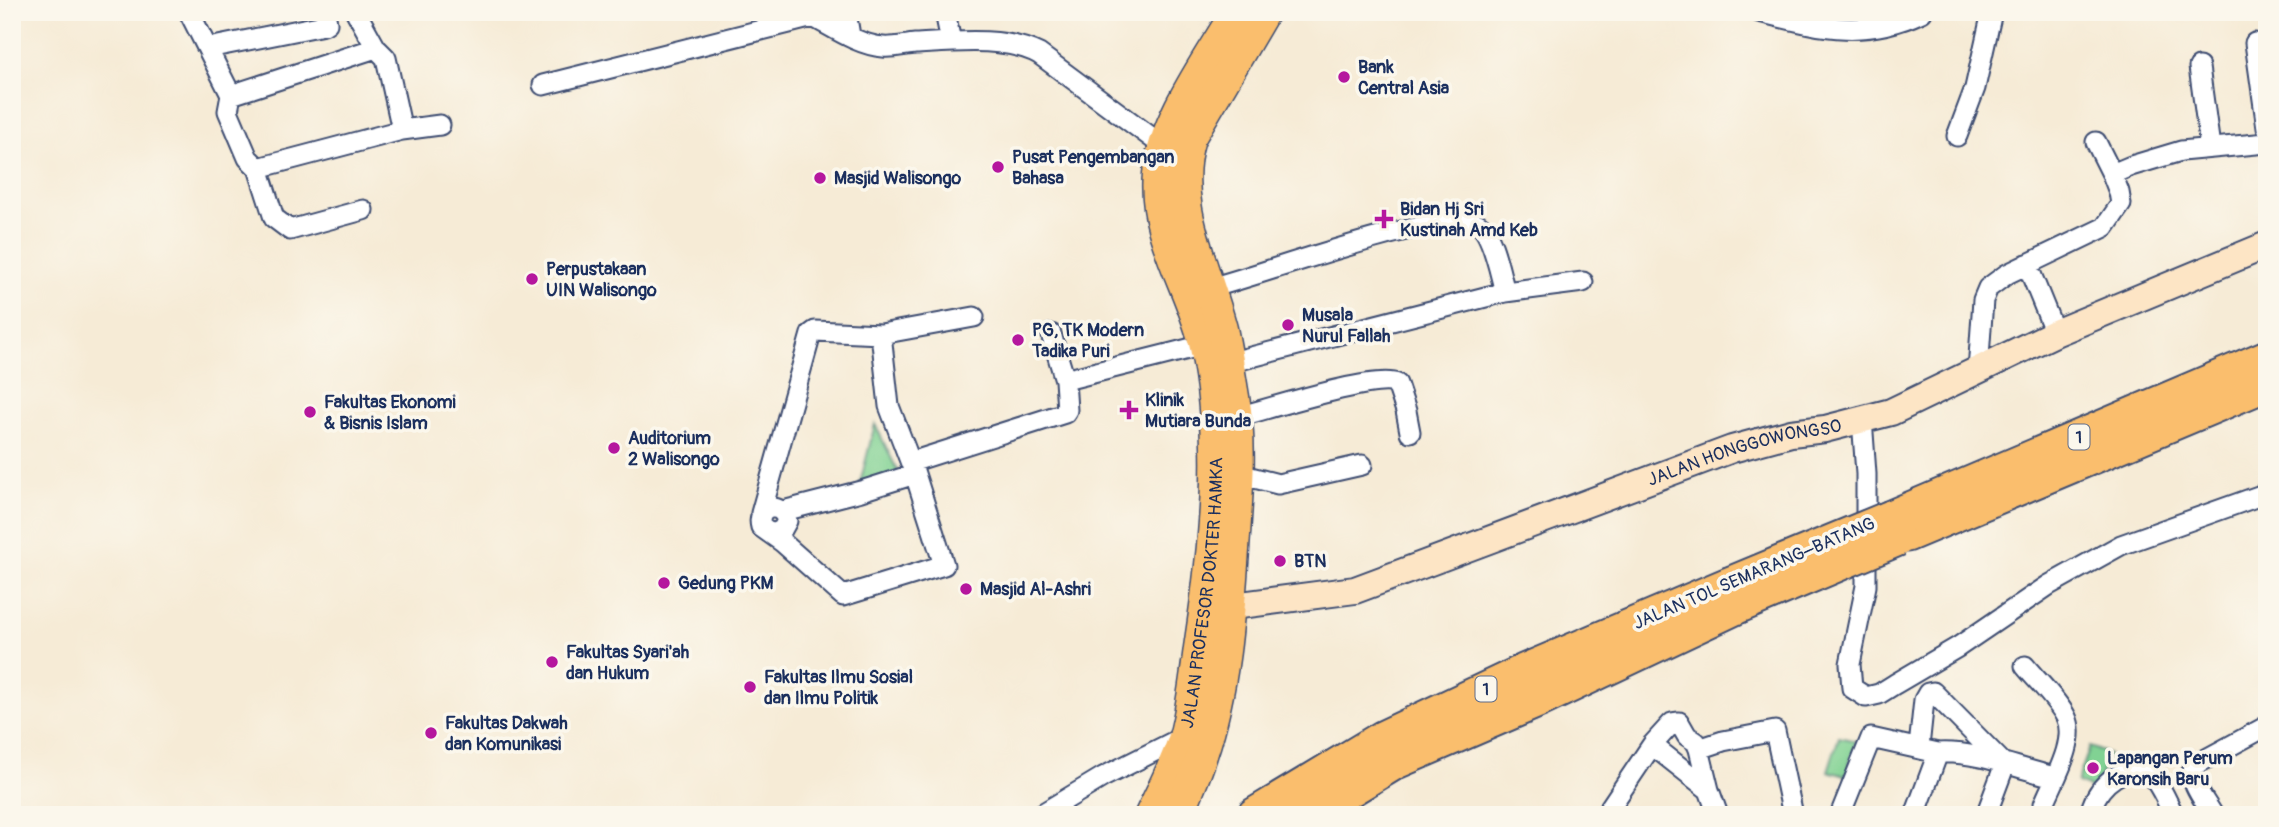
<svg xmlns="http://www.w3.org/2000/svg" width="2279" height="827" viewBox="0 0 2279 827" font-family="Pangolin,sans-serif">
<style>
.green{fill:#81d293;stroke:#4e8078;stroke-width:2}
.lines{fill:none;stroke-linecap:round;stroke-linejoin:round}
.street-casing{stroke:#3c4b70;stroke-width:23}
.secondary-casing{stroke:#3c4b70;stroke-width:30}
.primary-casing{stroke:#3c4b70;stroke-width:33}
.highway-casing{stroke:#3c4b70;stroke-width:37}
.street{stroke:#fff;stroke-width:19}
.secondary{stroke:#fde5c5;stroke-width:26}
.primary{stroke:#fabe6d;stroke-width:30}
.highway{stroke:#fabe6d;stroke-width:33}
.highway-bridge-casing{stroke:#3c4b70;stroke-width:37;stroke-linecap:butt}
.highway-bridge{stroke:#fabe6d;stroke-width:33}
.poi-dot{fill:#b5179e;stroke:#fbf7ec;stroke-width:2.5}
.labels{text-anchor:middle;stroke-width:7;stroke-linejoin:round;paint-order:stroke}
.shield{fill:#fbf7ec;stroke:#5e6b89;stroke-width:2}
.shield-label{font-size:16px;font-weight:bold;fill:#1b2f5e}
.poi-label{font-size:18px;font-weight:bold;fill:#1b2f5e;stroke:#fbf7ec;text-anchor:start}
.street-label{font-size:18px;fill:#1b2f5e;stroke:#fbf7ec}
</style>
<rect width="100%" height="100%" fill="#fbf7ec"/>
<filter id="ink" filterUnits="userSpaceOnUse"><feTurbulence type="fractalNoise" baseFrequency=".0143" numOctaves="2"/><feDisplacementMap in="SourceGraphic" scale="14" xChannelSelector="R" yChannelSelector="G"/><feConvolveMatrix kernelMatrix="1 2 1 2 8 2 1 2 1" color-interpolation-filters="sRGB"/></filter>
<filter id="wash" filterUnits="userSpaceOnUse"><feTurbulence type="fractalNoise" baseFrequency=".00686" numOctaves="4" result="noise"/><feDisplacementMap in="SourceGraphic" scale="28" xChannelSelector="R" yChannelSelector="G"/><feGaussianBlur stdDeviation="1.57" result="paint"/><feColorMatrix in="noise" values="0 0 0 0 0 0 0 0 0 0 0 0 0 0 0 0 0 1.4 0 .05"/><feComposite in="paint" operator="in"/></filter>
<g filter="url(#wash)">
<rect width="100%" height="100%" fill="#f6ebd6"/>
<!-- green -->
<path class="green" d="M875,424L898,472L859,487Z
M1839,737L1856,741L1846,776L1828,771Z
M2090,747L2109,754L2095,790L2077,783Z"/>
</g>
<g filter="url(#ink)">
<g class="lines">
<!-- street casing -->
<g class="street-casing">
<path id="street" d="M189,12L231,95L228,111L248,158L258,168L274,218L290,230L363,210
M356,12L376,48L386,58L402,130
M846,12L850,36
M945,12L951,42
M1759,12C1820,27 1862,40 1922,12
M2255,43L2267,128
M208,48L324,25L327,23L325,12
M2199,67L2210,147
M543,85L813,17C834,28 858,45 883,47C893,48 905,45 915,44C953,42 1005,36 1039,54L1163,146
M231,95L376,48
M1957,136L1975,88L1992,12
M2096,142L2112,174
M258,168L402,130L440,125
M2027,264L2055,333
M1209,288C1253,278 1448,206 1478,224C1493,233 1500,275 1505,292
M1220,365L1505,292L1583,282
M1978,371L1983,300L1988,288L2007,274L2105,227L2121,204L2119,192L2112,174L2131,166L2181,151L2267,143
M1065,380L1204,345
M1862,419L1866,474V586L1850,664L1852,688L1866,697L1879,694L1895,684L1958,647L2049,585L2121,545L2267,493
M1226,420C1256,413 1376,373 1397,384L1406,411L1410,432
M911,462L1065,413L1067,410L1065,380L1051,334
M1239,474L1278,484L1362,465
M783,511L861,491L915,474
M761,513L811,334L815,331L881,334L974,317
M772,534L782,530L787,521C782,500 755,506 761,527L782,542L843,596L944,565L915,474L889,406L881,334
M2025,666C2038,682 2057,699 2066,717C2078,741 2053,781 2044,804L2043,815
M1919,747L1924,700L1928,693L1933,692L2004,764
M1699,749L1723,741L1775,731L1793,815
M1709,790L1718,815
M1040,815L1103,777L1183,737
M1605,815L1652,745L1709,790L1699,749L1696,742L1687,736L1679,722L1672,723L1652,745
M1840,815L1871,738L1938,753C1976,751 2017,768 2054,777
M1915,815L1938,753
M1986,815L2005,764
M2090,815C2095,789 2114,771 2140,769C2158,775 2165,799 2174,815
M2213,815C2205,801 2188,781 2193,766L2267,726"/>
</g>
<!-- secondary casing -->
<g class="secondary-casing">
<g id="secondary">
<path id="s1" d="M1210,609L1355,590L1732,449L1791,433L1825,429L1891,412L2055,333L2267,245"/>
</g>
</g>
<!-- primary casing -->
<g class="primary-casing">
<g id="primary">
<path id="s2" d="M1150,815C1162,790 1176,763 1184,737C1192,708 1195,677 1199,648C1214,549 1226,445 1205,347C1192,288 1152,236 1158,174C1164,118 1208,60 1236,12"/>
<path d="M1179,815C1186,795 1196,775 1202,755C1226,685 1230,608 1235,535C1238,488 1242,443 1234,397C1230,374 1227,351 1222,329C1206,266 1170,203 1190,138L1264,12"/>
</g>
</g>
<!-- highway casing -->
<g class="highway-casing">
<path id="highway" d="M1891,517L2267,357
M1907,535L2267,384
M1254,815L1382,738L1526,670L1729,584
M1309,815L1396,762L1540,700L1737,607"/>
</g>
<!-- street -->
<use href="#street" class="street"/>
<!-- secondary -->
<use href="#secondary" class="secondary"/>
<!-- primary -->
<use href="#primary" class="primary"/>
<!-- highway -->
<use href="#highway" class="highway"/>
<!-- highway-bridge casing -->
<g class="highway-bridge-casing">
<path id="highway-bridge" d="M1729,584L1891,517
M1737,607L1898,539"/>
</g>
<!-- highway-bridge -->
<use href="#highway-bridge" class="highway-bridge"/>
</g>
</g>
<!-- markers -->
<g class="poi-dot">
<circle cx="1344" cy="77" r="7"/>
<circle cx="998" cy="167" r="7"/>
<circle cx="820" cy="178" r="7"/>
<path d="M1380.5 208.5h7v7h7v7h-7v7h-7v-7h-7v-7h7z"/>
<circle cx="532" cy="279" r="7"/>
<circle cx="1288" cy="325" r="7"/>
<circle cx="1018" cy="340" r="7"/>
<path d="M1125.5 399.5h7v7h7v7h-7v7h-7v-7h-7v-7h7z"/>
<circle cx="310" cy="412" r="7"/>
<circle cx="614" cy="448" r="7"/>
<circle cx="1280" cy="561" r="7"/>
<circle cx="664" cy="583" r="7"/>
<circle cx="966" cy="589" r="7"/>
<circle cx="552" cy="662" r="7"/>
<circle cx="750" cy="687" r="7"/>
<circle cx="431" cy="733" r="7"/>
<circle cx="2093" cy="768" r="7"/>
</g>
<g class="labels">
<!-- shield labels -->
<g class="shield">
<rect x="2068.5" y="424.5" width="21" height="25" rx="5"/>
<rect x="1475.5" y="676.5" width="21" height="25" rx="5"/>
</g>
<g class="shield-label">
<text x="2079" y="443">1</text>
<text x="1486" y="695">1</text>
</g>
<!-- poi labels -->
<g class="poi-label">
<text x="1358" y="73">Bank<tspan x="1358" dy="21">Central Asia</tspan></text>
<text x="1012" y="163">Pusat Pengembangan<tspan x="1012" dy="21">Bahasa</tspan></text>
<text x="834" y="184">Masjid Walisongo</text>
<text x="1400" y="215">Bidan Hj Sri<tspan x="1400" dy="21">Kustinah Amd Keb</tspan></text>
<text x="546" y="275">Perpustakaan<tspan x="546" dy="21">UIN Walisongo</tspan></text>
<text x="1302" y="321">Musala<tspan x="1302" dy="21">Nurul Fallah</tspan></text>
<text x="1032" y="336">PG, TK Modern<tspan x="1032" dy="21">Tadika Puri</tspan></text>
<text x="1145" y="406">Klinik<tspan x="1145" dy="21">Mutiara Bunda</tspan></text>
<text x="324" y="408">Fakultas Ekonomi<tspan x="324" dy="21">&amp; Bisnis Islam</tspan></text>
<text x="628" y="444">Auditorium<tspan x="628" dy="21">2 Walisongo</tspan></text>
<text x="1294" y="567">BTN</text>
<text x="678" y="589">Gedung PKM</text>
<text x="980" y="595">Masjid Al-Ashri</text>
<text x="566" y="658">Fakultas Syari'ah<tspan x="566" dy="21">dan Hukum</tspan></text>
<text x="764" y="683">Fakultas Ilmu Sosial<tspan x="764" dy="21">dan Ilmu Politik</tspan></text>
<text x="445" y="729">Fakultas Dakwah<tspan x="445" dy="21">dan Komunikasi</tspan></text>
<text x="2107" y="764">Lapangan Perum<tspan x="2107" dy="21">Karonsih Baru</tspan></text>
</g>
<!-- street labels -->
<g class="street-label">
<text dy="6" stroke="none"><textPath href="#s1" startOffset="560">JALAN HONGGOWONGSO</textPath></text>
<text transform="translate(1754 573) rotate(-23)" y="6">JALAN TOL SEMARANG–BATANG</text>
<text dy="6" stroke="none"><textPath href="#s2" startOffset="231">JALAN PROFESOR DOKTER HAMKA</textPath></text>
</g>
</g>
<!-- margin -->
<rect width="2279" height="827" fill="none" stroke="#fbf7ec" stroke-width="42"/>
</svg>
